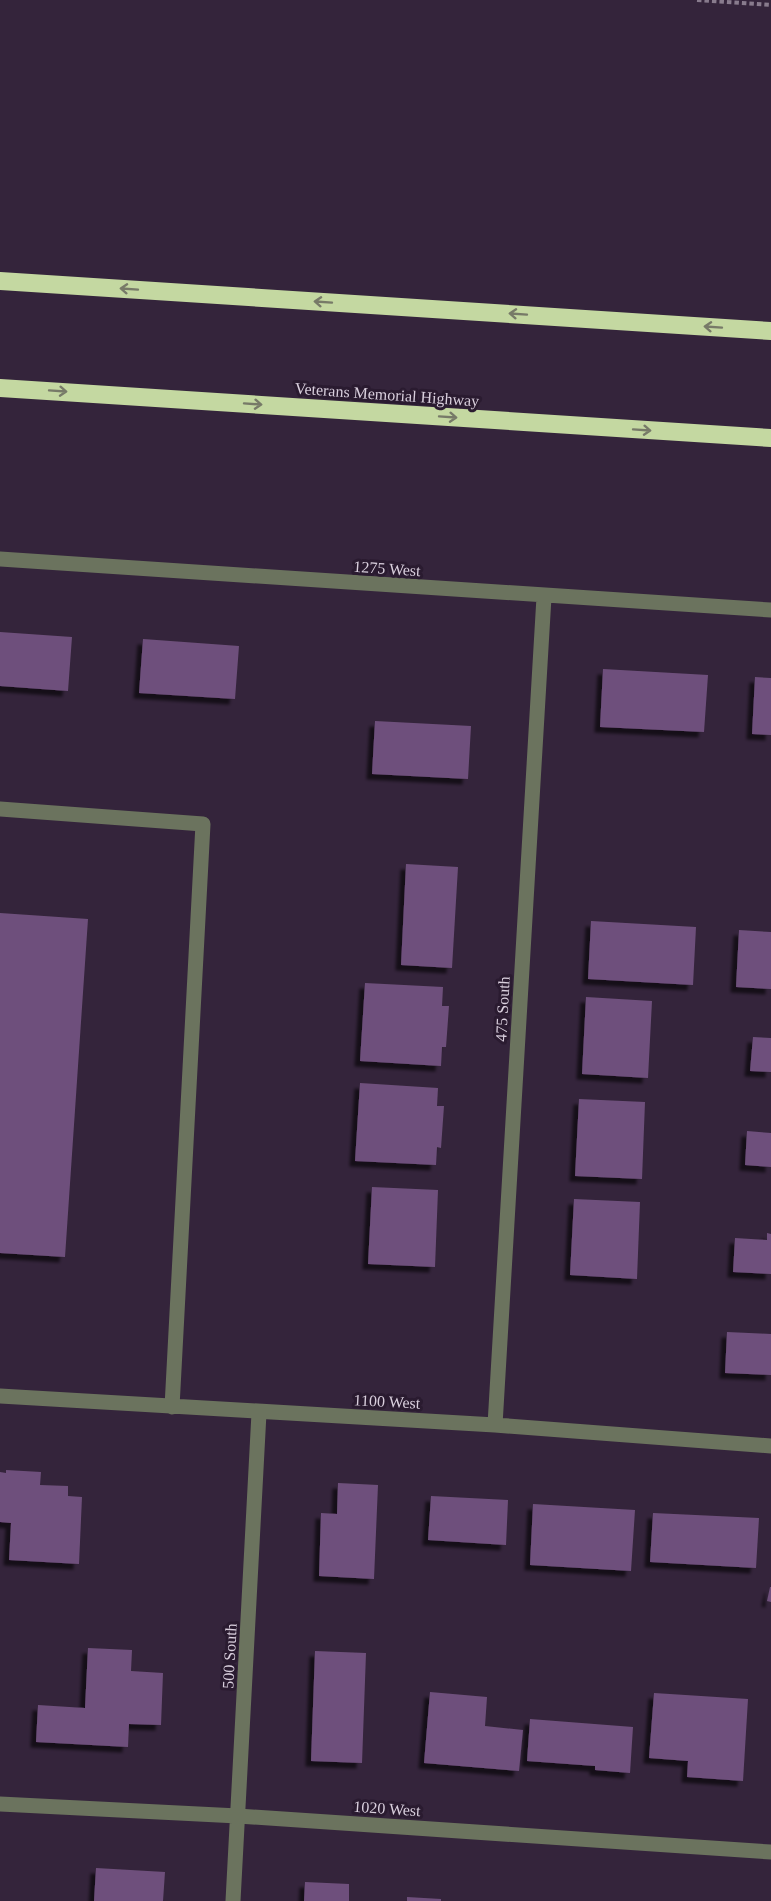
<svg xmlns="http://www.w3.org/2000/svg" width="771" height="1901" viewBox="0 0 771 1901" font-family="'Times New Roman',serif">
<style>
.building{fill:#6e507b;filter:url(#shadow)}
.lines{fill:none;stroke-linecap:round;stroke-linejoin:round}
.path{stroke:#887b8d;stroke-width:4;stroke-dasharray:4.5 3;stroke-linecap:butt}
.minor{stroke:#6b735e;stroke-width:15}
.highway{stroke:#c4d8a1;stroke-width:18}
.oneway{stroke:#777a68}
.labels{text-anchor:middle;stroke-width:6;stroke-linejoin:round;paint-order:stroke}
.street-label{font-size:16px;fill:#d9cfdd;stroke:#2a1b30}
</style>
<defs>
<filter id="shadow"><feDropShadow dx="-5.5" dy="5.5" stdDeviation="1.5" flood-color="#0009"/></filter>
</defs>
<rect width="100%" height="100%" fill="#34243b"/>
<!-- building -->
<path class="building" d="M0,632L72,637L68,691L0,686Z
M143,639L239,646L235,699L139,693Z
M603,669L708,675L704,732L600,727Z
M755,677L771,678V735L752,734Z
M375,721L471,726L468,779L372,774Z
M406,864L458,867L452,968L401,965Z
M0,913L88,919L65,1257L0,1253Z
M591,921L696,927L693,985L588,979Z
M739,930L771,932V989L736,987Z
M365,983L443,987L442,1006H449L446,1047H442L441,1066L360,1061Z
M586,997L652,1001L648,1078L582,1074Z
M753,1037L771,1038V1072L750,1071Z
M360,1083L438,1088L437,1106H444L441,1148L437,1147L436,1165L355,1161Z
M579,1099L645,1102L642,1179L575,1176Z
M747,1131L771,1133V1167L745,1165Z
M372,1187L438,1190L435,1267L368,1264Z
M574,1199L640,1202L637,1279L570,1275Z
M767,1233L771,1234V1274L733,1272L735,1238L767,1240Z
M727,1332L771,1334V1375L725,1373Z
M6,1470L41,1472L40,1485L68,1486V1496L82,1497L79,1564L9,1560L11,1523L0,1522V1472L6,1473Z
M338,1483L378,1485L374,1579L319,1576L321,1513L337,1514Z
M431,1496L508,1500L506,1545L428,1540Z
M533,1504L635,1510L631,1571L530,1565Z
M653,1513L759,1518L756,1568L650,1562Z
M770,1587H771V1602L767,1601Z
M88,1648L132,1650L131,1671L163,1673L161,1725L129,1724L128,1747L36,1742L38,1705L85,1708Z
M315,1651L366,1653L362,1763L311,1761Z
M430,1692L487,1697L485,1726L523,1730L519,1771L424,1763Z
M654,1693L748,1699L743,1781L687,1777L688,1761L649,1758Z
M530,1719L633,1727L630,1773L595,1770V1766L527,1761Z
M96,1868L165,1872L163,1901H94Z
M305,1882L349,1884V1901H304Z
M407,1897L441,1899V1901H407Z"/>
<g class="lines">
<!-- path -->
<path class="path" d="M697,0L771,5"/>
<!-- minor -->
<path class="minor" d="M0,559L771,610
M0,809L203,824L172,1407
M0,1396L495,1425L771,1446
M495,1425L544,597
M0,1804L238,1816L771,1852
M233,1901L259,1413"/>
<!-- highway -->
<path class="highway" d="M0,281L771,331
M0,388L771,438"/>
</g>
<!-- one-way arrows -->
<defs><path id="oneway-shaft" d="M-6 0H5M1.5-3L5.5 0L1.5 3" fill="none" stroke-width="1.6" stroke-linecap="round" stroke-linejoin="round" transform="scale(1.5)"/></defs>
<g class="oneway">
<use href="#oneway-shaft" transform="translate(129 289) rotate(-176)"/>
<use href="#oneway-shaft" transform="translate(323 302) rotate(-176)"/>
<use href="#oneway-shaft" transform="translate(518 314) rotate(-176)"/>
<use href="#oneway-shaft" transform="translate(713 327) rotate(-176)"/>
<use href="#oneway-shaft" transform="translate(58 391) rotate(4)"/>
<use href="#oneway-shaft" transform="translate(253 404) rotate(4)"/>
<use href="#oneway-shaft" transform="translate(448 417) rotate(4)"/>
<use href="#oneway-shaft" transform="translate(642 430) rotate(4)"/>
</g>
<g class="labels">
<!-- street labels -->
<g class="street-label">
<text transform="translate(387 394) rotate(4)" y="6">Veterans Memorial Highway</text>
<text transform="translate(387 568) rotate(4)" y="6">1275 West</text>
<text transform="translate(502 1009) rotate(-87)" y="6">475 South</text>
<text transform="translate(387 1401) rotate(3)" y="6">1100 West</text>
<text transform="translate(229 1656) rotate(-87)" y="6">500 South</text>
<text transform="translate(387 1808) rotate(4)" y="6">1020 West</text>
</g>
</g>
</svg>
